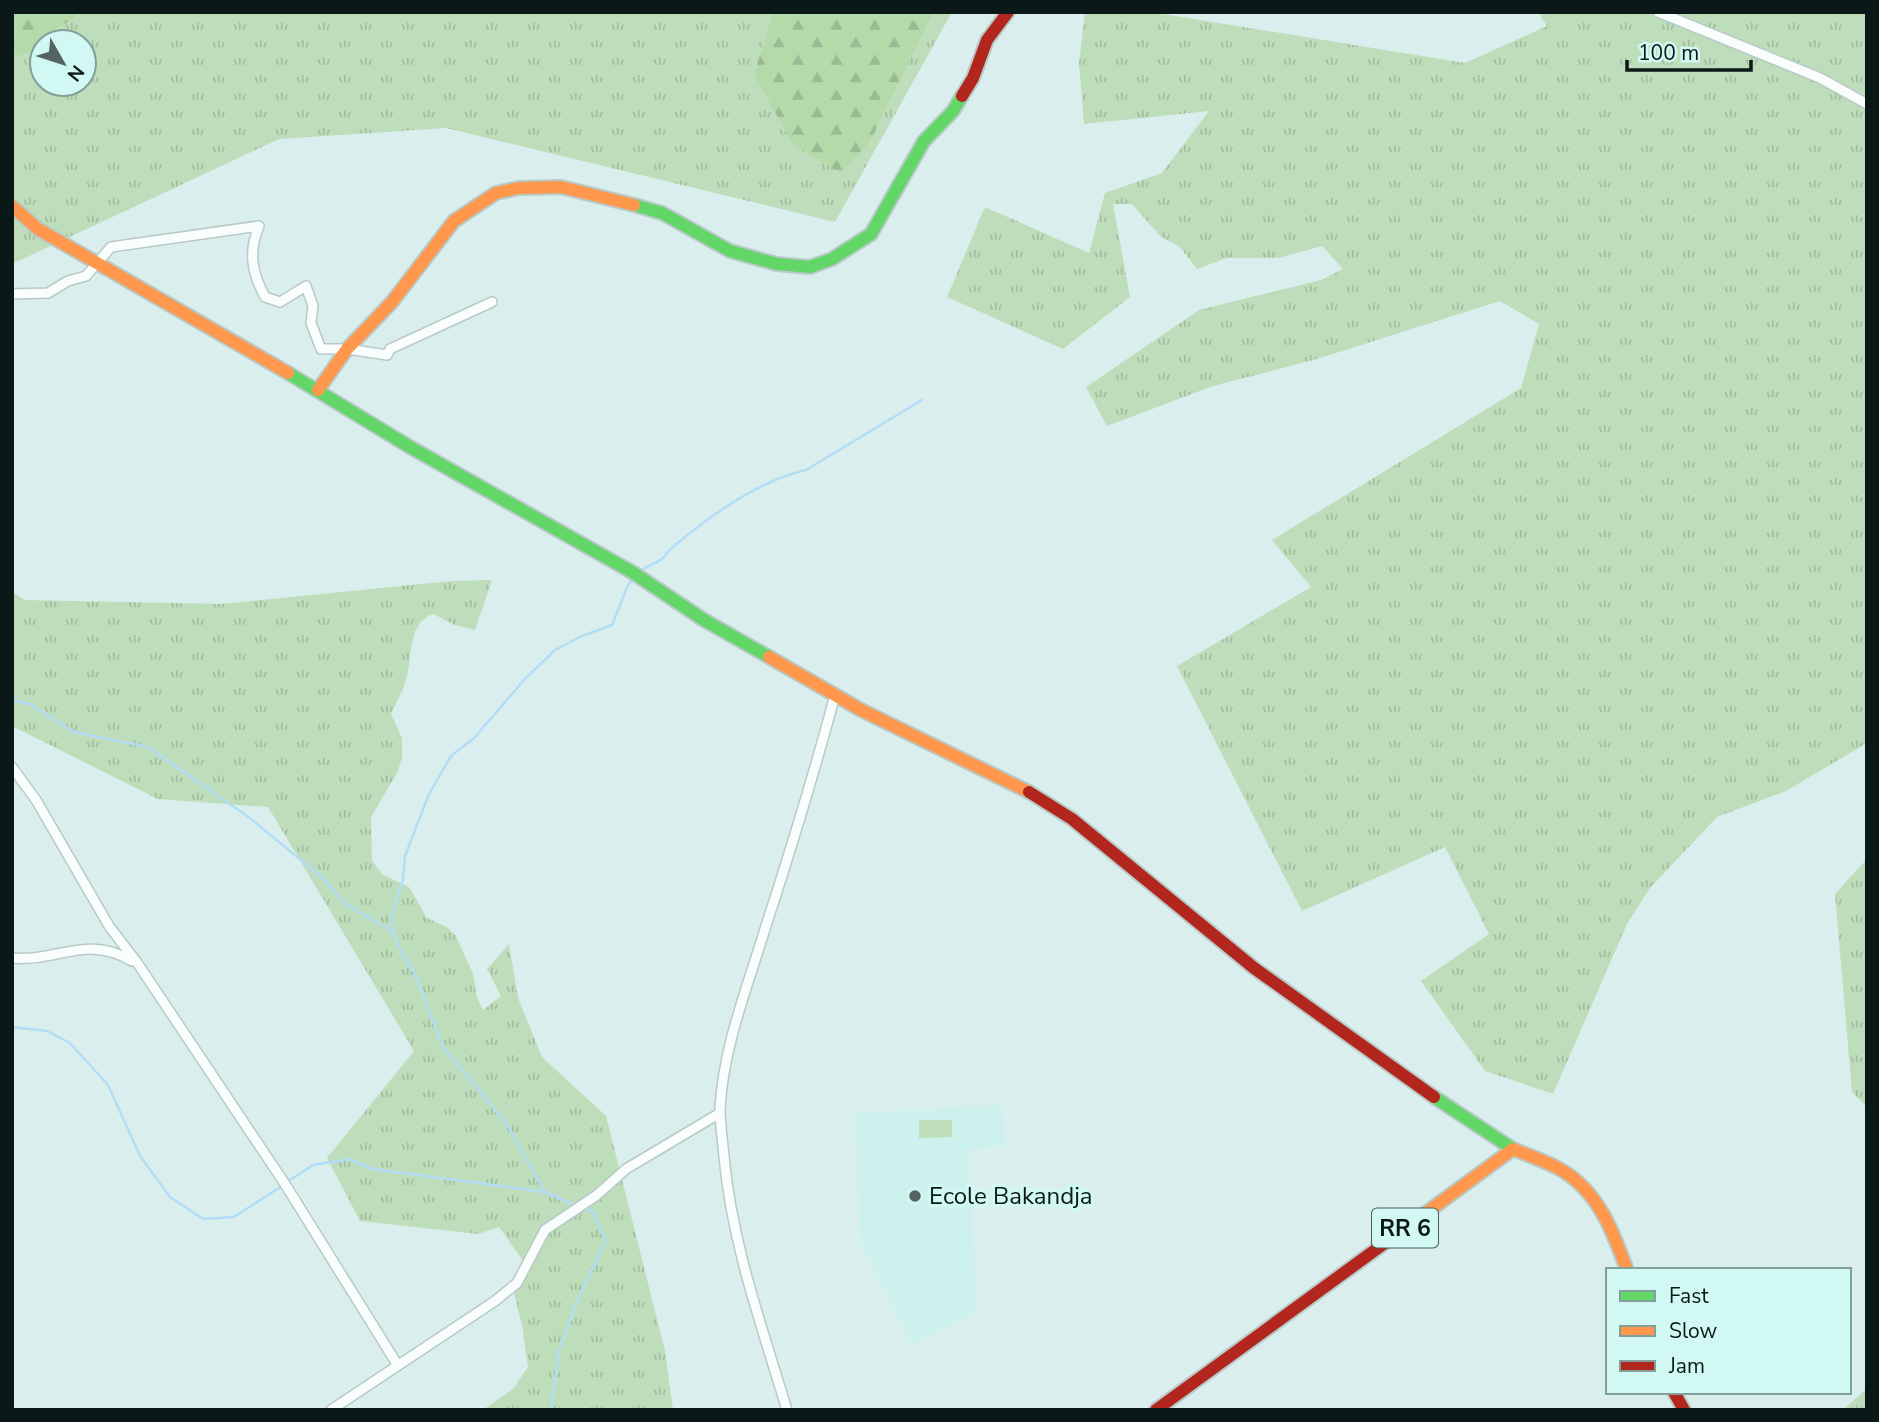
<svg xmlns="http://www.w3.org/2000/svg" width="1879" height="1422" viewBox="0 0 1879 1422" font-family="'Nunito Sans',sans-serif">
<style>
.built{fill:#cdf1ed}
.grass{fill:url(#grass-tufts);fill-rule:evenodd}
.forest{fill:url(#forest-firs)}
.pitch{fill:#beddba}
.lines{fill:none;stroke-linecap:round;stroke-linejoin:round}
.stream{stroke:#b3ddf7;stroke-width:2.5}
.street-casing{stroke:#b8cac8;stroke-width:12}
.fast-casing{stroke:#b8cac8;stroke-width:16}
.slow-casing{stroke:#b8cac8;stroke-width:16}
.jam-casing{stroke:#b8cac8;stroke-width:16}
.street{stroke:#f9fdfc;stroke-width:9}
.fast{stroke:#63d668;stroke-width:12}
.slow{stroke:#ff974d;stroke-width:12}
.jam{stroke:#b3261e;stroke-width:12}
.poi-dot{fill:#536462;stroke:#d1f8f3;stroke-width:2.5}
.labels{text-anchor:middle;stroke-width:7;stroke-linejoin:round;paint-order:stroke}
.shield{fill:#d1f8f3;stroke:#465c59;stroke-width:2}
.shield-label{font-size:23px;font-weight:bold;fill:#0a1917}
.poi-label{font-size:24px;fill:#0a1917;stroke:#d1f8f3;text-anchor:start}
</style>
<defs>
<pattern id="grass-tufts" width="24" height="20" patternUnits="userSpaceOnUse" patternTransform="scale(1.75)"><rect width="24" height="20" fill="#beddba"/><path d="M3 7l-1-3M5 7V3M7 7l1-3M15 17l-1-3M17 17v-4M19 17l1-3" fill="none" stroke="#a2bd9f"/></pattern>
<pattern id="forest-firs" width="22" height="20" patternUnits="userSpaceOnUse" patternTransform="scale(1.75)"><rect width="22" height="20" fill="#b4daaa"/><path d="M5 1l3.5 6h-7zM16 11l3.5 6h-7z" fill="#99ba92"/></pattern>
</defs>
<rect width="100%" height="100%" fill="#daefed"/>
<!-- built -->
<path class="built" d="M1003,1105L1005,1146L969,1149L976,1312L912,1345L861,1244L855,1113Z"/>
<!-- grass -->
<path class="grass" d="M78,12H773L754,74L838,173L869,143L934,12H952L835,222L446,128L279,139L12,264V57L28,54L49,33L75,18ZM42,42H84V84H42Z
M1085,12H1151L1465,63L1547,26L1538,12H1867V743L1786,791L1717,817L1650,888L1627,924L1553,1094L1485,1071L1421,981L1489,934L1445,847L1302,911L1177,666L1311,587L1272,540L1521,388L1539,324L1500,301L1317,359L1213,386L1107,426L1086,387L1199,310L1321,280L1343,269L1322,246L1279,258H1227L1197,269L1179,246L1161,237L1132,204H1113L1130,297L1063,349L947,297L985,207L1089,253L1105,193L1162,173L1209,111L1084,124L1079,64Z
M492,580L475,630L455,625L433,614C406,623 413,662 405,683C402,693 396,703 391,714L402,738V758L397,773L371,817L372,861L383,875L409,887L427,918L447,927L456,936L473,974L477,998L483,1010L501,996L487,969L509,944L518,998L542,1057L606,1116L665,1351L673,1410H483L513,1389L528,1367L522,1325L514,1294L526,1265L499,1227L478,1234L360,1221L327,1158L414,1051L268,807L158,799L12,726V592L25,600L221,604L451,581Z
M1867,859V1107L1852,1092L1835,894Z
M1867,1387V1410H1843L1865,1390Z"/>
<!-- forest -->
<path class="forest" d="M12,12H78L75,18L49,33L28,54L12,57Z
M773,12H934L869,143L840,173L793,145L754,74Z"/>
<!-- pitch -->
<path class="pitch" d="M919,1120H952V1137L919,1138Z"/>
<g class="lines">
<!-- stream -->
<path class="stream" d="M640,572C647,565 656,564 663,558C667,554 670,549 674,546C712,514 758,481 806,470L922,400
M12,700L30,704L74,732L148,747L250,818L325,880L344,903L393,932
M12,1027L47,1031L70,1043L108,1085L140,1156L170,1197L203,1219L234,1217L282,1186
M287,1182L313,1165L350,1159L372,1169L545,1192L577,1206
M545,1192L506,1123L443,1047L414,972L402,953L393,932L391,918L403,879L405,856L429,794L451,756L474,738L524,680L555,650L582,636L612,625L628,585L633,579
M551,1410L559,1351L578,1299L606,1241L593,1212L583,1208"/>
<!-- street casing -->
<g class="street-casing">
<path id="street" d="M1658,12L1820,78L1867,104
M12,294L48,293L68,281L86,276L111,247L259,226C248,252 252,273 265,297L280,302L306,286L313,306L311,323L321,349H347L387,355L390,349L492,302
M12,767L36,800L109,926L138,964L285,1184L397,1364
M12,958C59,962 87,934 132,961
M331,1410L495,1301L517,1283L545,1230L597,1195L626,1169L720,1113
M787,1410C762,1327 732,1244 724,1157C723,1142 720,1125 720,1109C723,1048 747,988 765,929C790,852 814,774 835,695"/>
</g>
<!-- fast casing -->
<g class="fast-casing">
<path id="fast" d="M634,205L662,213L730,251L777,264L810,267L832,259L871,234L924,141L953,111L962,96
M288,373L410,447L632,572L704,620L769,657
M1434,1097L1513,1149"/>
</g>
<!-- slow casing -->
<g class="slow-casing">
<path id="slow" d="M12,206L38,229L288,373
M318,390L347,349L392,302L454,221L496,193L519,188L561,187L634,205
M769,657L861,710L1029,792
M1404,1229L1513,1149C1530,1156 1548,1162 1563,1171C1599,1193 1613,1232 1627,1270"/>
</g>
<!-- jam casing -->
<g class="jam-casing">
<path id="jam" d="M962,96L973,78L987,40L1008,12
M1029,792L1072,819L1254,968L1434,1097
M1674,1392L1684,1410
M1156,1410L1404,1229"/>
</g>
<!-- street -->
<use href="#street" class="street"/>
<!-- fast -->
<use href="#fast" class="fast"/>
<!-- slow -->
<use href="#slow" class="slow"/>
<!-- jam -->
<use href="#jam" class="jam"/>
</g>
<!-- markers -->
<circle class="poi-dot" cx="915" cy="1196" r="7"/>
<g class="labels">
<!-- shield labels -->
<rect class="shield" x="1372" y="1208.5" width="66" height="39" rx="5"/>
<g class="shield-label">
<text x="1405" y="1236">RR 6</text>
</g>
<!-- poi labels -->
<g class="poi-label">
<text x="929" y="1204">Ecole Bakandja</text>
</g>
</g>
<!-- border -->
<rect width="1879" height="1422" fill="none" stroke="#0a1917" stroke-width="28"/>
<!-- legend -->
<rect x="1606" y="1268" width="245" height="126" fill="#d1f8f3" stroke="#819f9b" stroke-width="2"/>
<rect x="1620" y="1291" width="35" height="10" fill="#63d668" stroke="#819f9b" stroke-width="2"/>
<text x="1669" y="1303" font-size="21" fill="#0a1917">Fast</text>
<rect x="1620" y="1326" width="35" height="10" fill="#ff974d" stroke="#819f9b" stroke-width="2"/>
<text x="1669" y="1338" font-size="21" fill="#0a1917">Slow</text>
<rect x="1620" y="1361" width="35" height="10" fill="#b3261e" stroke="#819f9b" stroke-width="2"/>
<text x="1669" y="1373" font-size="21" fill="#0a1917">Jam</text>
<!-- north arrow -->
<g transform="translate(63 63) rotate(129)"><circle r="33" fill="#d1f8f3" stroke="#819f9b" stroke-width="2"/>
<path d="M0-5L12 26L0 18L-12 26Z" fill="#536462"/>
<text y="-10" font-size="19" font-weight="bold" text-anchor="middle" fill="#0a1917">N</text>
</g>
<!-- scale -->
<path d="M1627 60v10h124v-10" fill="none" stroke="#0a1917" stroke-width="3.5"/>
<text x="1638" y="60" font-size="21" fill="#0a1917" stroke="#d1f8f3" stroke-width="5" paint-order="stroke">100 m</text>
</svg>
